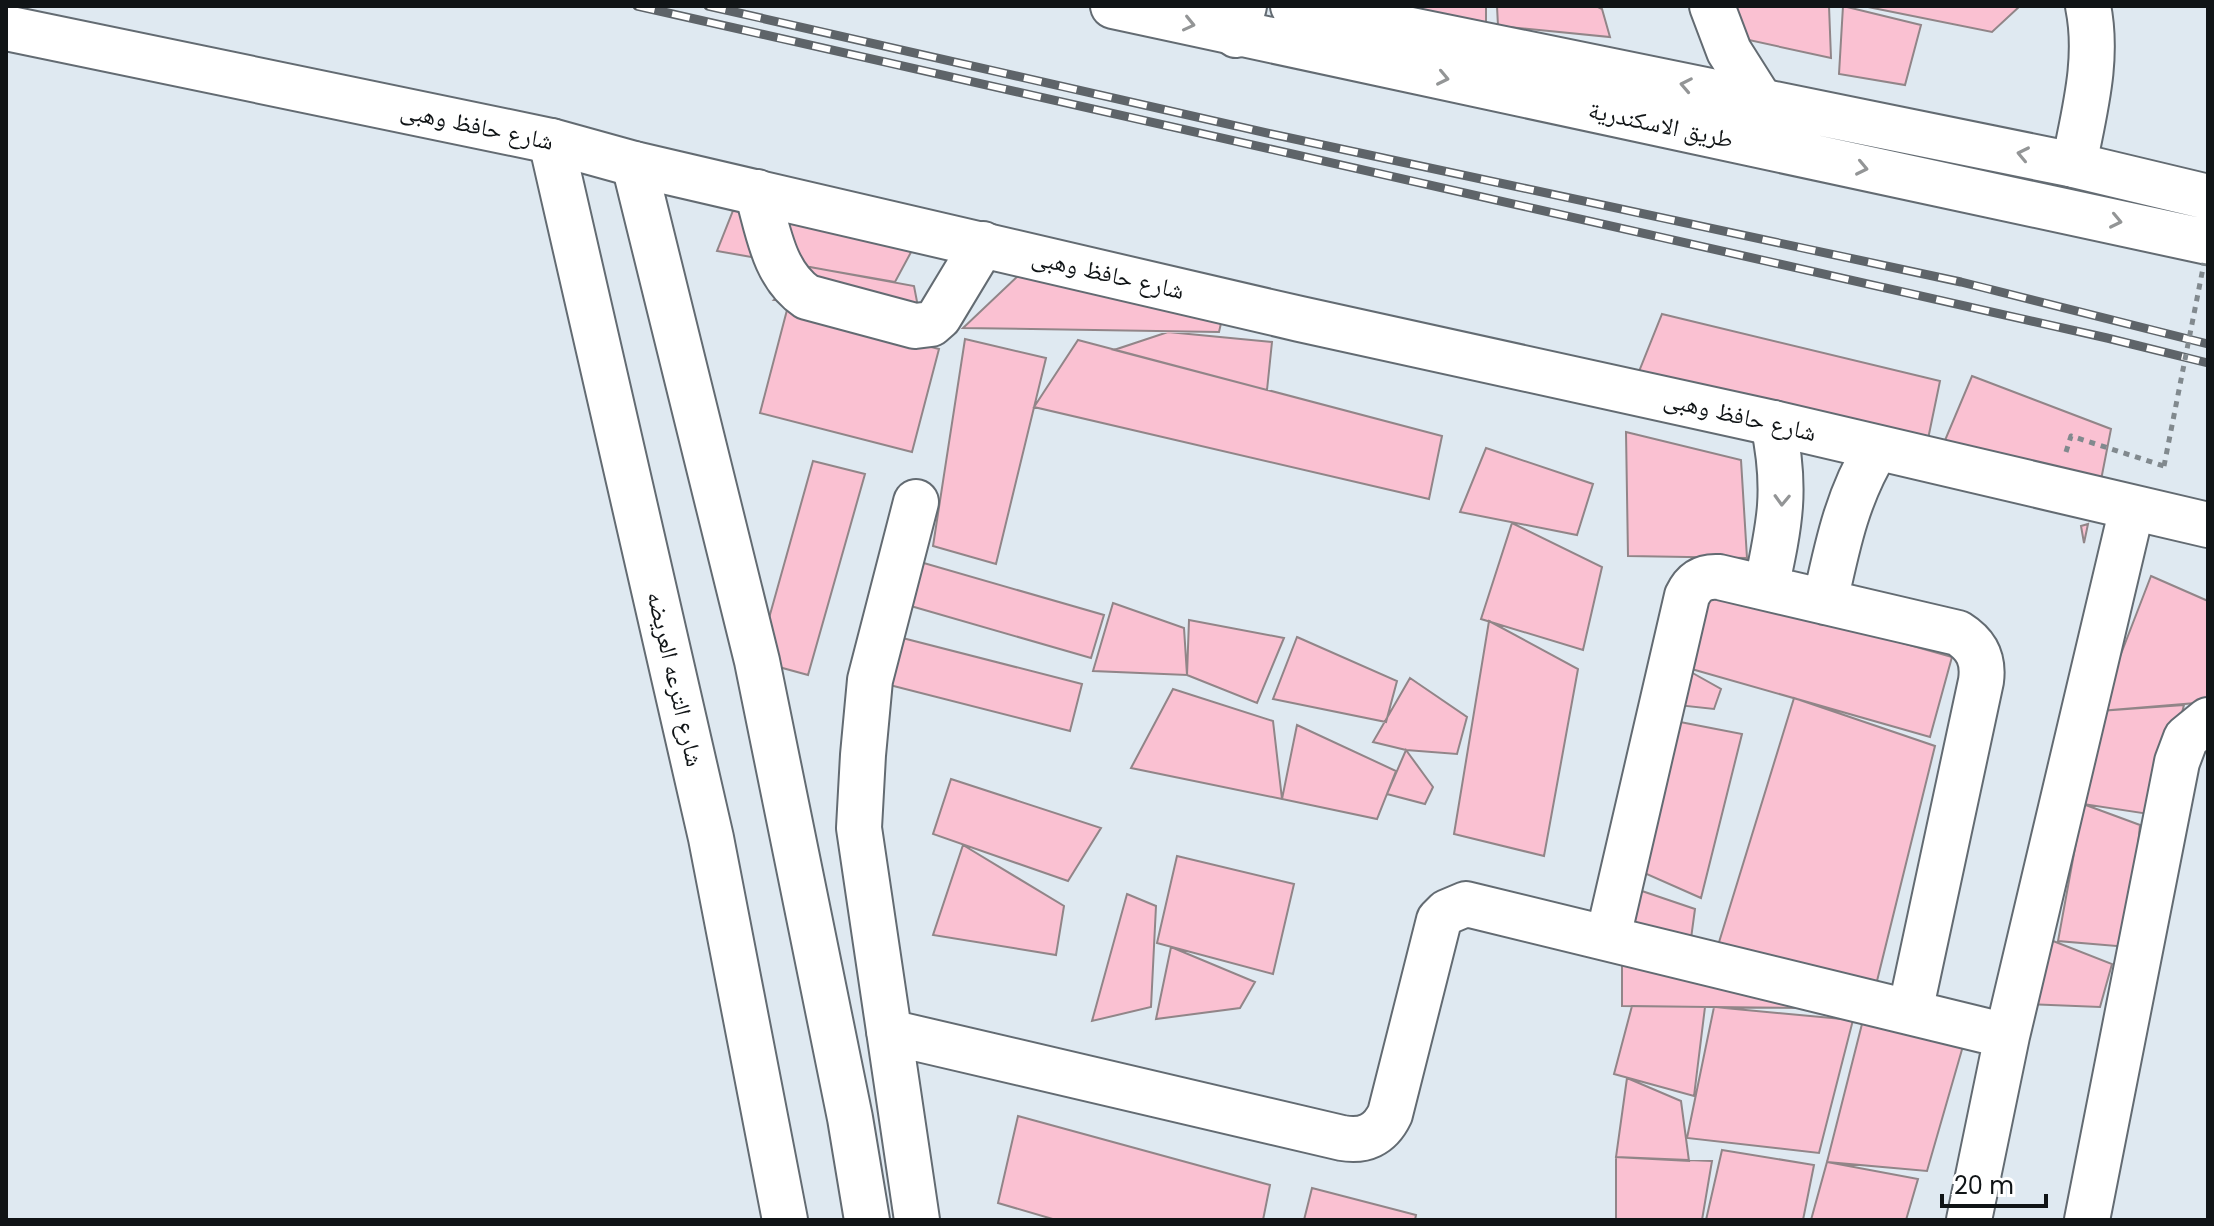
<svg xmlns="http://www.w3.org/2000/svg" width="2214" height="1226" viewBox="0 0 2214 1226" font-family="Poppins,'Noto Naskh Arabic',sans-serif">
<style>
.building{fill:#fac1d2;stroke:#918588;stroke-width:2}
.lines{fill:none;stroke-linecap:round;stroke-linejoin:round}
.minor-casing{stroke:#636b72;stroke-width:48}
.major-casing{stroke:#636b72;stroke-width:48}
.path{stroke:#81898e;stroke-width:5;stroke-dasharray:6 6;stroke-linecap:butt}
.minor{stroke:#fff;stroke-width:44}
.major{stroke:#fff;stroke-width:44}
.rail-casing{stroke:#5e6469;stroke-width:9}
.rail{stroke:#fff;stroke-width:6;stroke-dasharray:18;stroke-linecap:butt}
.path-bridge{stroke:#81898e;stroke-width:5;stroke-dasharray:6 6;stroke-linecap:butt}
.oneway{stroke:#939596}
.labels{text-anchor:middle;stroke-width:8;stroke-linejoin:round;paint-order:stroke}
.street-label{font-size:24px;fill:#101416;stroke:#fff}
</style>
<rect width="100%" height="100%" fill="#dfe9f1"/>
<!-- building -->
<path class="building" d="M1352,6H1486V29Z
M1497,6H1596L1602,9L1610,37L1498,26Z
M1730,6H1829L1831,58L1735,37Z
M1843,6L1921,25L1905,85L1839,74Z
M1863,6H2020L1992,32Z
M742,188L917,241L895,282L717,251Z
M810,267L914,286L919,312L774,300Z
M1020,274L1222,319L1219,332L963,328Z
M787,310L939,349L912,452L760,413Z
M1662,314L1940,381L1928,439L1638,374Z
M1168,332L1272,342L1267,390L1114,350Z
M965,339L1046,358L996,564L933,546Z
M1078,340L1442,436L1429,499L1034,407Z
M1972,376L2111,429L2101,480L1943,445Z
M1626,432L1741,460L1747,558L1628,556Z
M1486,448L1593,484L1577,535L1460,512Z
M813,461L865,474L808,675L757,661Z
M1512,523L1602,567L1583,650L1481,619Z
M2088,524L2084,543L2081,526Z
M903,557L1104,615L1091,658L890,600Z
M2151,576L2208,601V702L2099,711Z
M1711,589L1952,657L1930,737L1688,668Z
M1113,603L1184,628L1187,675L1093,671Z
M1189,620L1284,638L1257,703L1187,675Z
M1489,621L1578,669L1544,856L1454,834Z
M883,633L1082,684L1070,731L870,680Z
M1297,637L1397,681L1386,722L1273,699Z
M1689,671L1721,689L1714,709L1677,705Z
M1410,678L1467,717L1457,754L1406,750L1373,742Z
M1173,689L1273,721L1282,799L1131,768Z
M1794,698L1935,746L1876,985L1716,952Z
M2184,705L2155,815L2083,804L2099,711Z
M1675,721L1742,734L1701,898L1642,872Z
M1297,725L1396,771L1377,819L1282,799Z
M1406,750L1433,787L1425,804L1387,794Z
M951,779L1101,828L1068,881L933,834Z
M2083,804L2140,825L2128,947L2058,941Z
M963,845L1064,906L1056,955L933,935Z
M1177,856L1294,884L1273,974L1157,943Z
M1636,889L1695,909L1690,946L1622,930Z
M1127,894L1156,906L1151,1007L1092,1021Z
M2048,939L2112,964L2100,1007L2028,1004Z
M1171,947L1255,982L1240,1008L1156,1019Z
M1622,951L1800,1008L1622,1006Z
M1632,1006L1705,1007L1694,1096L1614,1074Z
M1714,1007L1853,1020L1819,1153L1687,1138Z
M1863,1020L1963,1046L1927,1171L1827,1162Z
M1627,1078L1681,1101L1689,1161L1616,1157Z
M1018,1116L1270,1185L1263,1220H1056L998,1203Z
M1722,1150L1814,1165L1803,1220H1706Z
M1616,1157L1712,1161L1702,1220H1616Z
M1827,1162L1918,1179L1906,1220H1811Z
M1312,1188L1416,1215L1415,1220H1304Z"/>
<g class="lines">
<!-- minor casing -->
<g class="minor-casing">
<path id="minor" d="M1712,6L1729,51L1760,100
M1236,35L1244,6
M551,141L711,838L785,1220
M634,164L757,661L850,1118L867,1220
M2074,165C2084,112 2099,60 2088,6
M757,192C768,229 773,274 807,297L915,326L931,324L939,317L983,244
M916,502L870,680L863,755L859,828L917,1220
M1766,588C1780,523 1787,489 1773,423
M1825,602C1837,547 1847,496 1877,448
M1608,937L1687,596C1694,581 1703,576 1719,577L1958,633C1977,645 1984,659 1981,681L1910,1012
M889,1032L1342,1138C1364,1142 1380,1135 1390,1114L1439,920L1447,912L1466,904L2007,1036
M1969,1220L2007,1036L2132,508
M2087,1220L2177,762L2186,738L2208,720"/>
</g>
<!-- major casing -->
<g class="major-casing">
<path id="major" d="M1113,6L2208,242
M1293,6L2074,165L2208,197
M6,28L551,141L634,164L1300,319L1773,423L2208,525"/>
</g>
<!-- path -->
<path class="path" d="M2066,452L2071,436L2164,466"/>
<!-- minor -->
<use href="#minor" class="minor"/>
<!-- major -->
<use href="#major" class="major"/>
<!-- rail casing -->
<g class="rail-casing">
<path id="rail" d="M637,6L2107,338L2208,363
M708,6L1276,135L1961,282L2208,344"/>
</g>
<!-- rail -->
<use href="#rail" class="rail"/>
<!-- path-bridge -->
<path class="path-bridge" d="M2164,466L2204,263"/>
</g>
<!-- one-way arrows -->
<defs><path id="oneway-chevron" d="M-2-3.5L2.5 0L-2 3.5" fill="none" stroke-width="1.6" stroke-linecap="round" stroke-linejoin="round" transform="scale(2)"/></defs>
<g class="oneway">
<use href="#oneway-chevron" transform="translate(1189 24) rotate(13)"/>
<use href="#oneway-chevron" transform="translate(1443 78) rotate(12)"/>
<use href="#oneway-chevron" transform="translate(1686 85) rotate(-169)"/>
<use href="#oneway-chevron" transform="translate(2023 154) rotate(-168)"/>
<use href="#oneway-chevron" transform="translate(1862 168) rotate(12)"/>
<use href="#oneway-chevron" transform="translate(2116 221) rotate(12)"/>
<use href="#oneway-chevron" transform="translate(1782 500) rotate(92)"/>
</g>
<g class="labels">
<!-- street labels -->
<g class="street-label">
<text transform="translate(1661 125) rotate(12)" y="8">طريق الاسكندرية</text>
<text transform="translate(477 126) rotate(12)" y="8">شارع حافظ وهبى</text>
<text transform="translate(1108 274) rotate(13)" y="8">شارع حافظ وهبى</text>
<text transform="translate(1740 416) rotate(13)" y="8">شارع حافظ وهبى</text>
<text transform="translate(675 679) rotate(77)" y="8">شارع الترعه العريضه</text>
</g>
</g>
<!-- border -->
<rect width="2214" height="1226" fill="none" stroke="#101416" stroke-width="16"/>
<!-- scale -->
<path d="M1942 1194v12h104v-12" fill="none" stroke="#101416" stroke-width="4"/>
<text x="1954" y="1194" font-size="24" fill="#101416" stroke="#ffffff" stroke-width="6" paint-order="stroke">20 m</text>
</svg>
